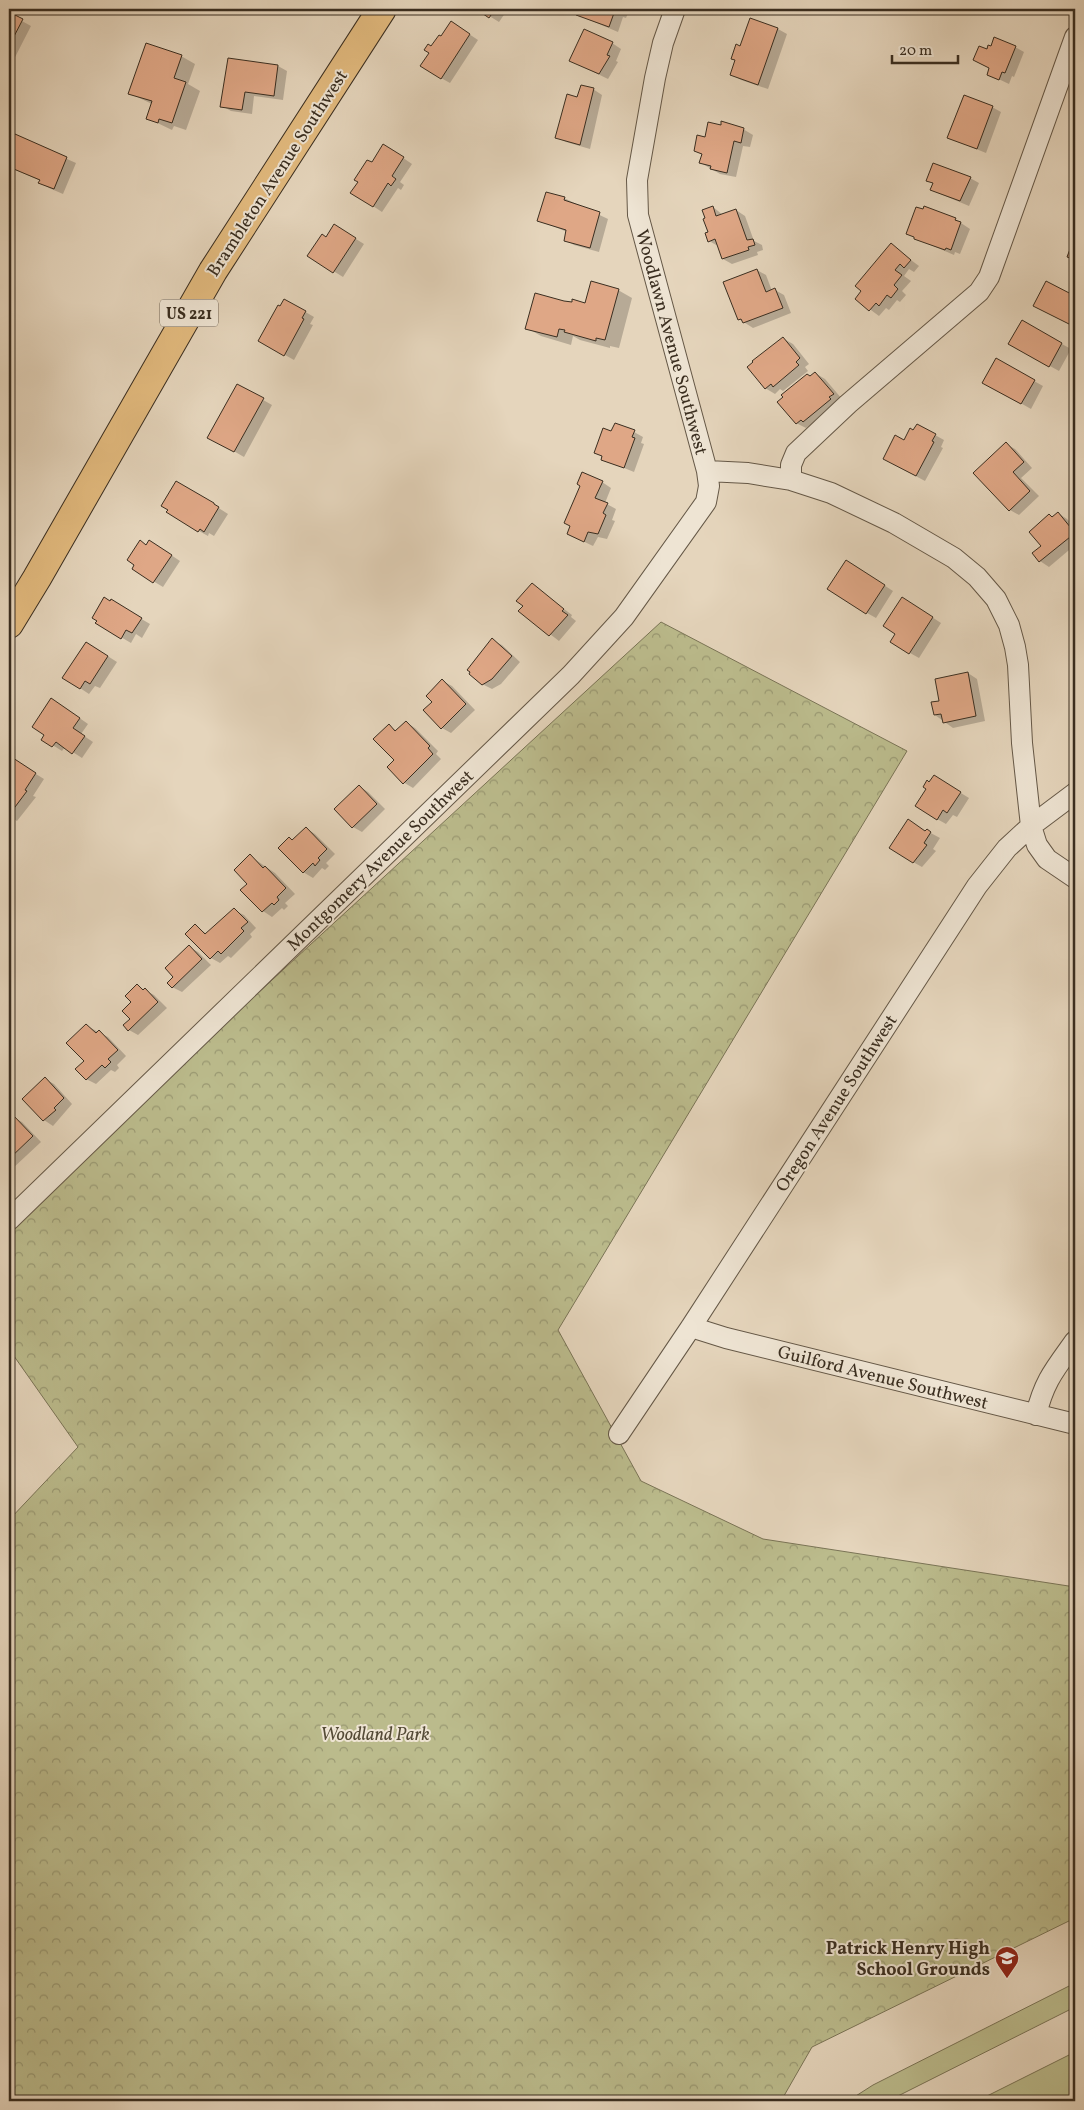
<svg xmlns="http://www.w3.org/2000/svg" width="1084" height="2110" viewBox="0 0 1084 2110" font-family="Vollkorn,serif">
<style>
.park{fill:url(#park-crowns);stroke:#7a7456}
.garden{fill:#bbbb8c;stroke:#7a7456}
.shadow{fill:#0003}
.building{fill:#dfa786;stroke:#3a2e20}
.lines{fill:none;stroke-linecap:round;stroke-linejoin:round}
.street-casing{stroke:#655847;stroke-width:22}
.primary-casing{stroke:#3a2e20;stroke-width:30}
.street{stroke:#eee4d3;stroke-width:20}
.primary{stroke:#e2ba7e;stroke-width:28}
.labels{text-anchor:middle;stroke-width:4;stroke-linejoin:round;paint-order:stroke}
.shield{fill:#eee4d3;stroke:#706556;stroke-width:1}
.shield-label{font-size:16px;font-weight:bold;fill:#3a2e20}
.street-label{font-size:18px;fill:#3a2e20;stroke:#eee4d3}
.park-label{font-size:18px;font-style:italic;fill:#544a36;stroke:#eee4d3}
.poi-label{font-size:18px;font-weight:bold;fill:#3a2e20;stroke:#eee4d3;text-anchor:end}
</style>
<defs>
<pattern id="park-crowns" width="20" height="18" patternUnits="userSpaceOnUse" patternTransform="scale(1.25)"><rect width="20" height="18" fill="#bbbb8c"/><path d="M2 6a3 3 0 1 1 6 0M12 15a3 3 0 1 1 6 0" fill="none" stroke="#999872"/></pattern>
</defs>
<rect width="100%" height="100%" fill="#e5d5bc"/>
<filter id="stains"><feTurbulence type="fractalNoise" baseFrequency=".004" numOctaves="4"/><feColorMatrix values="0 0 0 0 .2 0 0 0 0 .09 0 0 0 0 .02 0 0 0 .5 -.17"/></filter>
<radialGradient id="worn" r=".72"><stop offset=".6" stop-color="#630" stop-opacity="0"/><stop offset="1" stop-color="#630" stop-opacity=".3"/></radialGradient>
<!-- park -->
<path class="park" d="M661,622L907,751L558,1330L641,1481L763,1539L1075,1587V1918L812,2047L781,2101H9V1520L78,1447L9,1349V1222Z"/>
<!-- garden -->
<path class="garden" d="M1075,1983V2007L888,2101H848L873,2085Z
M1075,2052V2101H977Z"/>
<!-- shadow -->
<path class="shadow" d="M478,9H508L499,22Z
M580,9H625L629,11L626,18L623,17L618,32L578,15Z
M9,14L31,26L9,69Z
M751,20L778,29L787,34L768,89L741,80L732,75Z
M460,28L478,40L450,83L441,78L430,53L432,48Z
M612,43L621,49L616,61L618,62L608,79L571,61Z
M1015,47L1024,52L1014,77L1012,76L1009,84L988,74L990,68L987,50Z
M181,56L195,64L188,84L200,91L186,130L174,126L172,130L147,118L152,104L129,93Z
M278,66L287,71L283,100L254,96L252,114L231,111L222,106Z
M593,89L602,95L590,149L566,142L556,137L578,98Z
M992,107L1001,112L986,153L949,138Z
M743,129L753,135L750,147L743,146L736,177L720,174L701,163L703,155L695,151L706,139Z
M15,136L76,163L63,194L49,188L40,182L41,181L9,167V149Z
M393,151L412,164L400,182L404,185L401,190L398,188L382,212L373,206L372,164Z
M970,178L979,183L969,206L931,190Z
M564,198L608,219L599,252L574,245L565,240L567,232L539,220Z
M713,207L723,215L736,210L745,216L754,241L762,245L763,250L757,252L758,255L732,264L723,259L718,246L709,241L703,210Z
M955,219L970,229L960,254L955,252L954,255L915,238Z
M343,231L364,244L343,277L309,256Z
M891,245L919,266L914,272L909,269L904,276L911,281L902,291L906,295L900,302L897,300L889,310L886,308L879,316L856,299Z
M757,270L766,275L772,291L775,290L784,295L791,313L753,328L739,319Z
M618,290L632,298L619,348L610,346V348L580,340L573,336L571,345L541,336L527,328L564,302L586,304Z
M285,300L314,317L310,324L313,325L294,360L260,341Z
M1022,322L1071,349L1059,371L1010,344Z
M784,339L793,344L809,364L805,367L808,371L783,391L780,389L775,394L765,388Z
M996,360L1043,386L1031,409L984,382Z
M815,373L825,379L842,399L813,427L810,425L806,428L796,423L811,377Z
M237,385L272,405L244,457L209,437Z
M917,425L944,440L941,447L943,448L925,481L893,464L904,442Z
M634,432L643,437L641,443L644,444L634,472L602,459L612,433Z
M1006,444L1015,449L1032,468L1021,478L1039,496L1019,515L1010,510Z
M602,482L611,488L605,503L616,509L612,520L615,521L607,539L598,537L593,546L568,534Z
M186,487L228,514L214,536L209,533L208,536L199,531Z
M1058,513L1067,519L1075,528V545L1049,567L1040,561L1034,554L1043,546L1049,515L1053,518Z
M159,547L180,561L163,587L133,569Z
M856,567L893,591L876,618L867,613Z
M532,585L572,615L571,617L576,621L559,641L520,611L524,606Z
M111,601L150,624L142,638L136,634L131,643L97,623Z
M912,604L941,623L919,658L910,653Z
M492,640L502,645L520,662L501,684L492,689L482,684L472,663Z
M95,648L117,662L100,688L95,686L89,694L80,688Z
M968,673L977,679L985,721L953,728L935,715L940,702Z
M443,681L452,686L475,710L451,733L442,728L434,702Z
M61,705L88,724L81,734L93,742L82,758L65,747L62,751L43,739Z
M406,722L415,728L438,751L436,754L441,759L413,788L403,782L396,760L389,726L397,731Z
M10,758L44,779L33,796L36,797L17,821L9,816Z
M943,782L969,798L957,817L953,815L946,824L937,819Z
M359,786L368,792L385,809L362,832L353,827Z
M306,828L315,834L335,854L326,863L329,866L325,870L322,868L313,878L303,872L293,841Z
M927,831L940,838L933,849L936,851L922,867L913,862Z
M250,856L275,873L295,894L285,903L288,906L284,910L282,908L272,917L263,911L242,890L248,884Z
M234,910L244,915L256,928L250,934L252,937L231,958L228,956L220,963L211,958L195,926L207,934Z
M189,947L198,952L211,965L182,992L172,987Z
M137,986L154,995L167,1008L138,1035L129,1030Z
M87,1026L108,1037L126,1056L117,1065L119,1068L115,1072L111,1070L96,1084L86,1079Z
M45,1079L54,1084L72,1104L53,1126L44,1120L24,1099Z
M13,1117L22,1122L41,1142L12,1169L9,1168V1120Z"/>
<!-- building -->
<path class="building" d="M476,9H495L489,18Z
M579,9H619L617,14L614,13L609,27L576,15Z
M9,12L23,19L9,46Z
M750,18L778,28L758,85L730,75L735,60L731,59L736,44L740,46Z
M451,21L470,34L441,79L420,66L429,53L424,50L428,44L431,46L439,35L441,36Z
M584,29L613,42L607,55L610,56L599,74L569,61Z
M994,37L1016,46L1005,73L1002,72L999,80L987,75L989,68L973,60L979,46L987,49L988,45L991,46Z
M146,43L182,55L174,78L186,82L172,123L159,119L158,123L146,119L152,101L128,94Z
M228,58L278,65L274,96L245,92L242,110L220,107Z
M581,85L594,88L580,145L555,138L567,94L577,97Z
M964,95L993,106L977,149L947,138Z
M721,121L744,128L741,143L734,141L727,173L710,169L711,166L699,163L702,154L694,151L697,135L705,137L708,122L721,125Z
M15,134L67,157L54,189L38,183L40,180L9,167V149Z
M383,144L404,157L392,176L396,179L391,186L388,183L373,207L350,193L358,182L354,180L367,160L372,162Z
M933,163L971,177L960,201L930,190L933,183L926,181Z
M546,192L565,197L564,200L600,212L590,248L564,241L566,230L537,221Z
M713,206L716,216L736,209L747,240L753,239L755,245L748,247L749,250L722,259L715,239L708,242L705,233L708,232L703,219L705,218L702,210Z
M924,206L956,218L955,220L961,222L951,250L946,248L945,250L914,239V237L906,234L916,207L923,209Z
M334,224L356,238L333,273L307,256L322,234L326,237Z
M1075,236V260L1067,257Z
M891,243L911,260L904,268L900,264L895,270L902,275L894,285L898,289L891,298L887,295L879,306L876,303L869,311L855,299L861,291L855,286Z
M757,269L766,292L775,288L783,308L743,323L741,319L738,320L723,282Z
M591,281L619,289L605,340L596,338V341L564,332L565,330L559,329L557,337L525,329L535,293L564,301L572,302V299L585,303Z
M1046,281L1075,296V327L1033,306Z
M284,299L306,311L302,318L304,319L284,356L258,341L278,305L280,306Z
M1022,320L1062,343L1049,367L1008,344Z
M783,337L800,358L796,362L799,365L773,387L771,384L765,389L747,367L753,362L752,361Z
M996,358L1035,380L1021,404L982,383Z
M815,372L834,394L829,397L831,399L803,422L801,420L796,424L777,402L783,397L781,395L807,374L810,376Z
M237,384L264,398L234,452L207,438Z
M615,423L635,430L632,437L635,438L624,468L601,460L602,456L594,453L603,428L611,431Z
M917,424L936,434L932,441L934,442L916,476L883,459L895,435L904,440L910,428L913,430Z
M1006,442L1024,462L1013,472L1030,491L1009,511L973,473Z
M582,472L603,481L595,498L608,503L603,513L606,515L598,534L588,532L584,542L567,534L570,526L564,523L580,486L577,484Z
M176,481L214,503V504L219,507L204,532L200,529L198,532L166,512L168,510L161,506Z
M1058,512L1075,533L1039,562L1032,553L1041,546L1029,532L1049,514L1052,517Z
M140,540L146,545L149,540L172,555L153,583L132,569L134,565L127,560Z
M846,560L885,585L866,614L827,589Z
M532,583L564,609L562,611L568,615L549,636L518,611L523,606L516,601Z
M104,597L110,601L111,599L142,618L132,633L126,630L121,639L95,623L97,621L92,618Z
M902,597L933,617L909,654L890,642L895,634L883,626Z
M492,638L512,656L492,679L482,685L469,674L470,672L467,670Z
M86,642L108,656L90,684L85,681L80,689L62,678Z
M968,672L976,716L943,723L941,714L934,715L931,702L939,701L935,679Z
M442,679L466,704L441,729L423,710L432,702L426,696Z
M51,698L80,718L73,728L85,736L72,754L56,742L52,747L41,740L44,735L32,727Z
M406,721L430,746L428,748L433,754L403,784L387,767L394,760L373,739L389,724L395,731Z
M10,756L36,773L25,790L27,791L9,815Z
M934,775L961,792L947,813L943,810L937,820L915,806L926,789L923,787L927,780L929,782Z
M359,785L377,804L352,828L334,809Z
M908,819L925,831L927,829L931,832L924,843L927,845L913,863L889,848Z
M306,827L327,849L318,858L320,860L315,866L313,863L303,873L278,848L289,837L292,840Z
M250,854L263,868L265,866L286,888L277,897L279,900L274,905L272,903L262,912L240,890L247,884L234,870Z
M234,908L248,922L241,928L244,931L221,954L218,951L210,959L185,934L195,924L205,934Z
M189,945L202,959L172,988L167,983L173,977L165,968Z
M137,984L143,990L145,988L158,1002L128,1031L123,1025L130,1019L122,1011L131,1002L125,996Z
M86,1024L96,1033L99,1030L118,1050L108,1059L111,1062L105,1068L102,1065L86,1080L75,1069L84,1061L66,1043Z
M45,1077L64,1098L54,1108L56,1110L43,1121L22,1099Z
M13,1115L33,1136L9,1159V1119Z"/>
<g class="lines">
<!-- street casing -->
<g class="street-casing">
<path id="street" d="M707,471L748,473L791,480L831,493L894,523L954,558L977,577L996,599L1009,625L1015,647L1018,665L1022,743L1031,826L1037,845L1047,859L1075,878
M791,480V465L796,453L848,404L979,292L989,277L1075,37
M9,1220L571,675L624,617L706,502L709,486L707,471L638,215L637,180L655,78L663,43L675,9
M691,1327L726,1338L1075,1424
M1036,1415C1044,1381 1055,1369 1075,1341
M619,1434L691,1327L977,886L1007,848L1031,826L1075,793"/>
</g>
<!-- primary casing -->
<g class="primary-casing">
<path id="primary" d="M9,624L37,578L213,271L382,9"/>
</g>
<!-- street -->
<use href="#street" class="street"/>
<!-- primary -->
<use href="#primary" class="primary"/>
</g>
<!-- icons -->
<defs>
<g id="school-pin" transform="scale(1.25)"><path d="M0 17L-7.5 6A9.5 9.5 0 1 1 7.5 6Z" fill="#8f2418" stroke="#eee4d3"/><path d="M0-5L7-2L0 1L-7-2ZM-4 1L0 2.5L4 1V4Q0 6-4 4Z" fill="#fff"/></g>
</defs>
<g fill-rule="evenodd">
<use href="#school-pin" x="1007" y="1958"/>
</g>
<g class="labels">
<!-- shield labels -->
<rect class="shield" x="160" y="299.5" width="58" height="27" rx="4"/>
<g class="shield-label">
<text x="189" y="319">US 221</text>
</g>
<!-- street labels -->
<g class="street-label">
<text transform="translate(277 173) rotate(-57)" y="6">Brambleton Avenue Southwest</text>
<text transform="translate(672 342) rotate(75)" y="6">Woodlawn Avenue Southwest</text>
<text transform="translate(380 860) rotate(-44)" y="6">Montgomery Avenue Southwest</text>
<text transform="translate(836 1103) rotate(-57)" y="6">Oregon Avenue Southwest</text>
<text transform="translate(883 1377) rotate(14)" y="6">Guilford Avenue Southwest</text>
</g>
<!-- park labels -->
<g class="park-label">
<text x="375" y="1740">Woodland Park</text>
</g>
<!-- poi labels -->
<g class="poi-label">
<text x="990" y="1954">Patrick Henry High<tspan x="990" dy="21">School Grounds</tspan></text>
</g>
</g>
<!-- margin -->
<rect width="1084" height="2110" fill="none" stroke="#e5d5bc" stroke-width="30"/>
<rect x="10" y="10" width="1064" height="2090" fill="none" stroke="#3a2e20" stroke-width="2.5"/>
<rect x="15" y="15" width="1054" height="2080" fill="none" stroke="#3a2e20"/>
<!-- scale -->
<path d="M892 55v8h66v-8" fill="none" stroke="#3a2e20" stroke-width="2.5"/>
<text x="899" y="55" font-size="15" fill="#3a2e20" stroke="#eee4d3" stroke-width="4" paint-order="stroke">20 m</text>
<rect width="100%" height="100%" filter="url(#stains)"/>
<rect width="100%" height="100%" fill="url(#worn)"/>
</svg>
